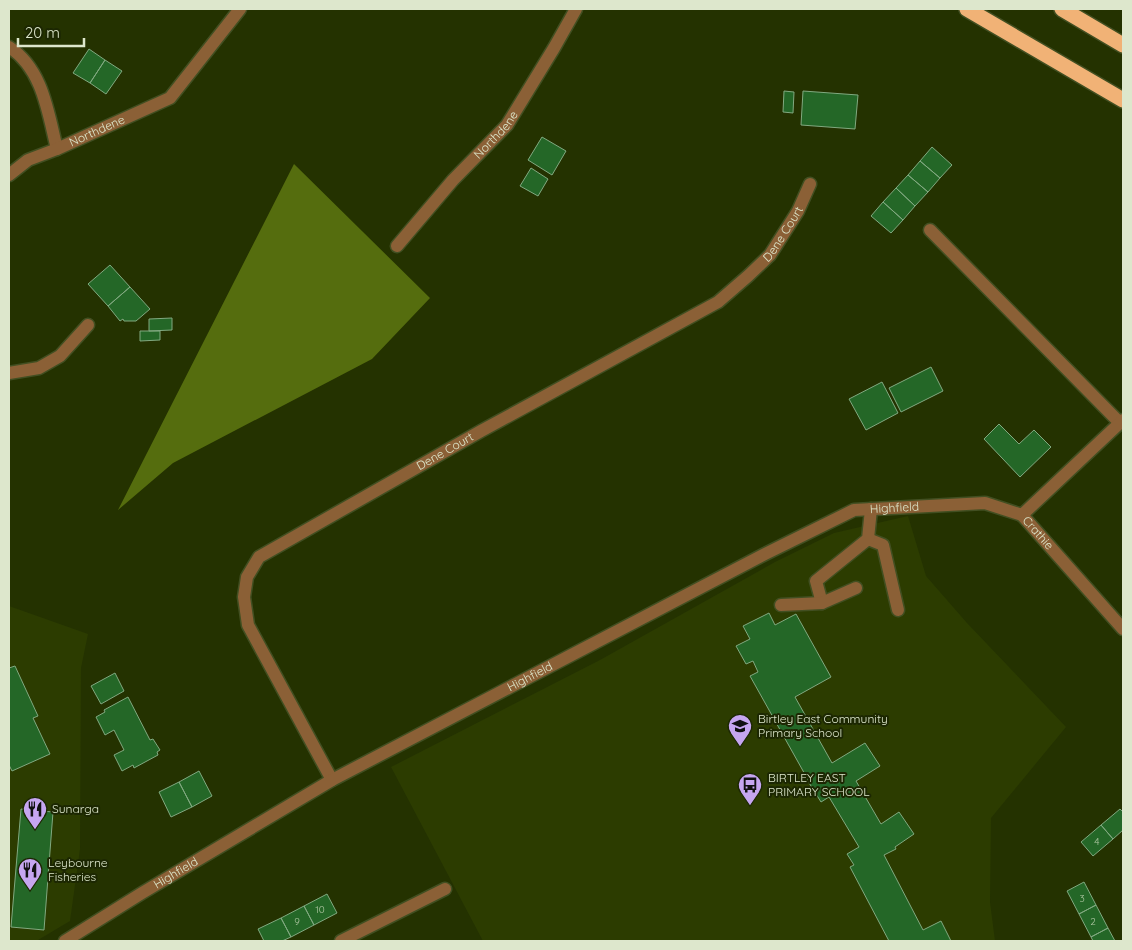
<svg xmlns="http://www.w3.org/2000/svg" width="1132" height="950" viewBox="0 0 1132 950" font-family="Quicksand,sans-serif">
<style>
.built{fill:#2c3c00}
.forest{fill:#556d0e}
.building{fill:#246727;stroke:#81a980}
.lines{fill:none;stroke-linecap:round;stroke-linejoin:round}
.minor-casing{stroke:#424f21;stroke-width:15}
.highway-casing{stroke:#424f21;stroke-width:18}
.minor{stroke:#8b6036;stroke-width:12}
.highway{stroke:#f1b276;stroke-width:15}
.labels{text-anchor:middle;stroke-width:4;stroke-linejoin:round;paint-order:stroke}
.number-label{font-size:10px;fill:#afc7a3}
.street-label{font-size:12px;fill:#dde7cc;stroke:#1c2702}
.poi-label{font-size:12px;fill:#dde7cc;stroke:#1c2702;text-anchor:start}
</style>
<rect width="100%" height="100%" fill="#243200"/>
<!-- built -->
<path class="built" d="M908,516L926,576L967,623L1066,727L991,818L990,902L995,941H483L391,767L600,660L775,562L834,533Z
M9,606L88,634L81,668L80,849L70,921L38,940L30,941H9Z"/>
<!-- forest -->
<path class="forest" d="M294,164L430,298L372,359L173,463L118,510Z"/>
<!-- building -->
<path class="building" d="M89,49L105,60L90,83L73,73Z
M105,60L122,71L106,94L90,83Z
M784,91L794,92L793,113L783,112Z
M803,91L858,95L855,129L801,125Z
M542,137L566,151L552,175L528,160Z
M932,147L952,165L940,178L920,161Z
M920,161L940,178L928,192L908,175Z
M531,168L548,179L538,196L520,186Z
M908,175L928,192L915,206L896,188Z
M896,188L915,206L903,220L883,202Z
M883,202L903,220L891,233L871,216Z
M110,265L130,287L108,306L88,284Z
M130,287L150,309L136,321H124L123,319L120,321L108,306Z
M172,318V330L149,331V319Z
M140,331H160V340L140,341Z
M931,367L943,391L901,412L889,388Z
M882,382L898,413L866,430L849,399Z
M999,424L1019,444L1034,430L1051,447L1020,477L984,439Z
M769,613L775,625L796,614L831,677L795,697L832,763L865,743L880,766L856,781L881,824L899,812L914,834L895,847L896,849L884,855L923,930L941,921L951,941H889L850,867L854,865L847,854L859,847L829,797L821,802L806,778H807L750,676L758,672L753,661L746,664L736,646L750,639L743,626Z
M15,666L38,716L33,718L50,754L12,771L9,765V668Z
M115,673L124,691L101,704L91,686Z
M128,697L150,740L153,739L160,750L157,752L158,755L134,768L133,765L122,771L114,755L124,750L114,730L105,735L96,717L105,712L104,710Z
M199,771L212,796L192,807L179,782Z
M179,782L192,807L171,817L159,792Z
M21,809L53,812L44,930L11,927Z
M1120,809L1123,812V830L1113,839L1101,825Z
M1101,825L1113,839L1093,856L1081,842Z
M1084,882L1096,905L1079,914L1067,891Z
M327,894L337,913L314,925L304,906Z
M1096,905L1108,928L1091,937L1079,914Z
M304,906L314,925L291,937L281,918Z
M281,918L291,937L282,941H264L258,929Z
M1108,928L1115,941H1093L1091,937Z"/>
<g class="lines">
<!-- minor casing -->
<g class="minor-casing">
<g id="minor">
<path d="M9,47C43,69 48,113 57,149"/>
<path id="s1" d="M9,175L28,160L57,149L170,98L240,9"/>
<path d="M930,230L1120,423"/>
<path id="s2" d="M397,246L453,180L507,125L554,48L576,9"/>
<path d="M9,373L39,368L60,356L88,325"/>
<path id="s3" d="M1022,515L1123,629"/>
<path d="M1022,515L1123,420"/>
<path d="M868,539L883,545L898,610"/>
<path d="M822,603L816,581L868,539L871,509"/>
<path d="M781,605L822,603L856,588"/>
<path id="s4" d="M332,780L248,625L244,597L247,577L259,557L481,431L718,302L748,276L770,255L798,211L810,184"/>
<path id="s5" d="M65,941L142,893L332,780L765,554L854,510L985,503L1022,515"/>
<path d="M341,941L445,889"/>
</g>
</g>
<!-- highway casing -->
<g class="highway-casing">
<path id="highway" d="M967,9L1123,100
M1062,9L1123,45"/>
</g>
<!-- minor -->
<use href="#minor" class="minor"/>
<!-- highway -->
<use href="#highway" class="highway"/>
</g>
<!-- icons -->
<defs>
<g id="school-pin" transform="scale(1.25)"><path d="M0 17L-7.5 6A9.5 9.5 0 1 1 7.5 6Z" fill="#c6a6f0" stroke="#1c2702"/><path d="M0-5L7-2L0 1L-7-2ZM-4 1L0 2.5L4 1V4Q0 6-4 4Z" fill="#111"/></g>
<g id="bus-pin" transform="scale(1.25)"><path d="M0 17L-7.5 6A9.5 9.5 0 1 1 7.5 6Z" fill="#c6a6f0" stroke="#1c2702"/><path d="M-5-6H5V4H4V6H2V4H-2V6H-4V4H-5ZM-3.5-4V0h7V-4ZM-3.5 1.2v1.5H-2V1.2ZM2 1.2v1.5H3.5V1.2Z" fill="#111"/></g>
<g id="restaurant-pin" transform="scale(1.25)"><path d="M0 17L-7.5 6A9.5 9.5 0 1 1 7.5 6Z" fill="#c6a6f0" stroke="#1c2702"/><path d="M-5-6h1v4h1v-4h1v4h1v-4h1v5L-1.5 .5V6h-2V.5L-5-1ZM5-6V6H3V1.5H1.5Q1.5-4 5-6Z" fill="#111"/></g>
</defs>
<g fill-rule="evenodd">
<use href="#school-pin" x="740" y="726"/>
<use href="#bus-pin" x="750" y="785"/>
<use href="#restaurant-pin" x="35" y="809"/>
<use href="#restaurant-pin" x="30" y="870"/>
</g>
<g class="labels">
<!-- number labels -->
<g class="number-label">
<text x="1097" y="845">4</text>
<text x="1082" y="902">3</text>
<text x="320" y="913">10</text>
<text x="297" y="925">9</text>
<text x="1093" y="925">2</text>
</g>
<!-- street labels -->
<g class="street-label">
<text dy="4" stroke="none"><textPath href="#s1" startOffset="99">Northdene</textPath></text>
<text dy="4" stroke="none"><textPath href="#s2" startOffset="149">Northdene</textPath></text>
<text dy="4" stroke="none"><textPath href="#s4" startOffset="868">Dene Court</textPath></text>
<text dy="4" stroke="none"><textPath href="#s4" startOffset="462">Dene Court</textPath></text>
<text dy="4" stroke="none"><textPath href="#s5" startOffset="940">Highfield</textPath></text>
<text dy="4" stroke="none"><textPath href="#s3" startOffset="24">Crathie</textPath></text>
<text dy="4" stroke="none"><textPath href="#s5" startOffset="535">Highfield</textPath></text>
<text dy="4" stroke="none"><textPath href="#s5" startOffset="130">Highfield</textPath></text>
</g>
<!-- poi labels -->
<g class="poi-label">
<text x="758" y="723">Birtley East Community<tspan x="758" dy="14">Primary School</tspan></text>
<text x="768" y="782">BIRTLEY EAST<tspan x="768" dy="14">PRIMARY SCHOOL</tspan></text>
<text x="52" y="813">Sunarga</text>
<text x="48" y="867">Leybourne<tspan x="48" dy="14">Fisheries</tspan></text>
</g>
</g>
<!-- border -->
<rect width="1132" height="950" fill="none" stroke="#dde7cc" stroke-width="20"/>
<!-- scale -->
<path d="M18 38v8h66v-8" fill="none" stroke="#dde7cc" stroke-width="2.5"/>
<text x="25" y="38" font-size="15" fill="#dde7cc" stroke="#1c2702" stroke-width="4" paint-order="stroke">20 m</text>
</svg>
